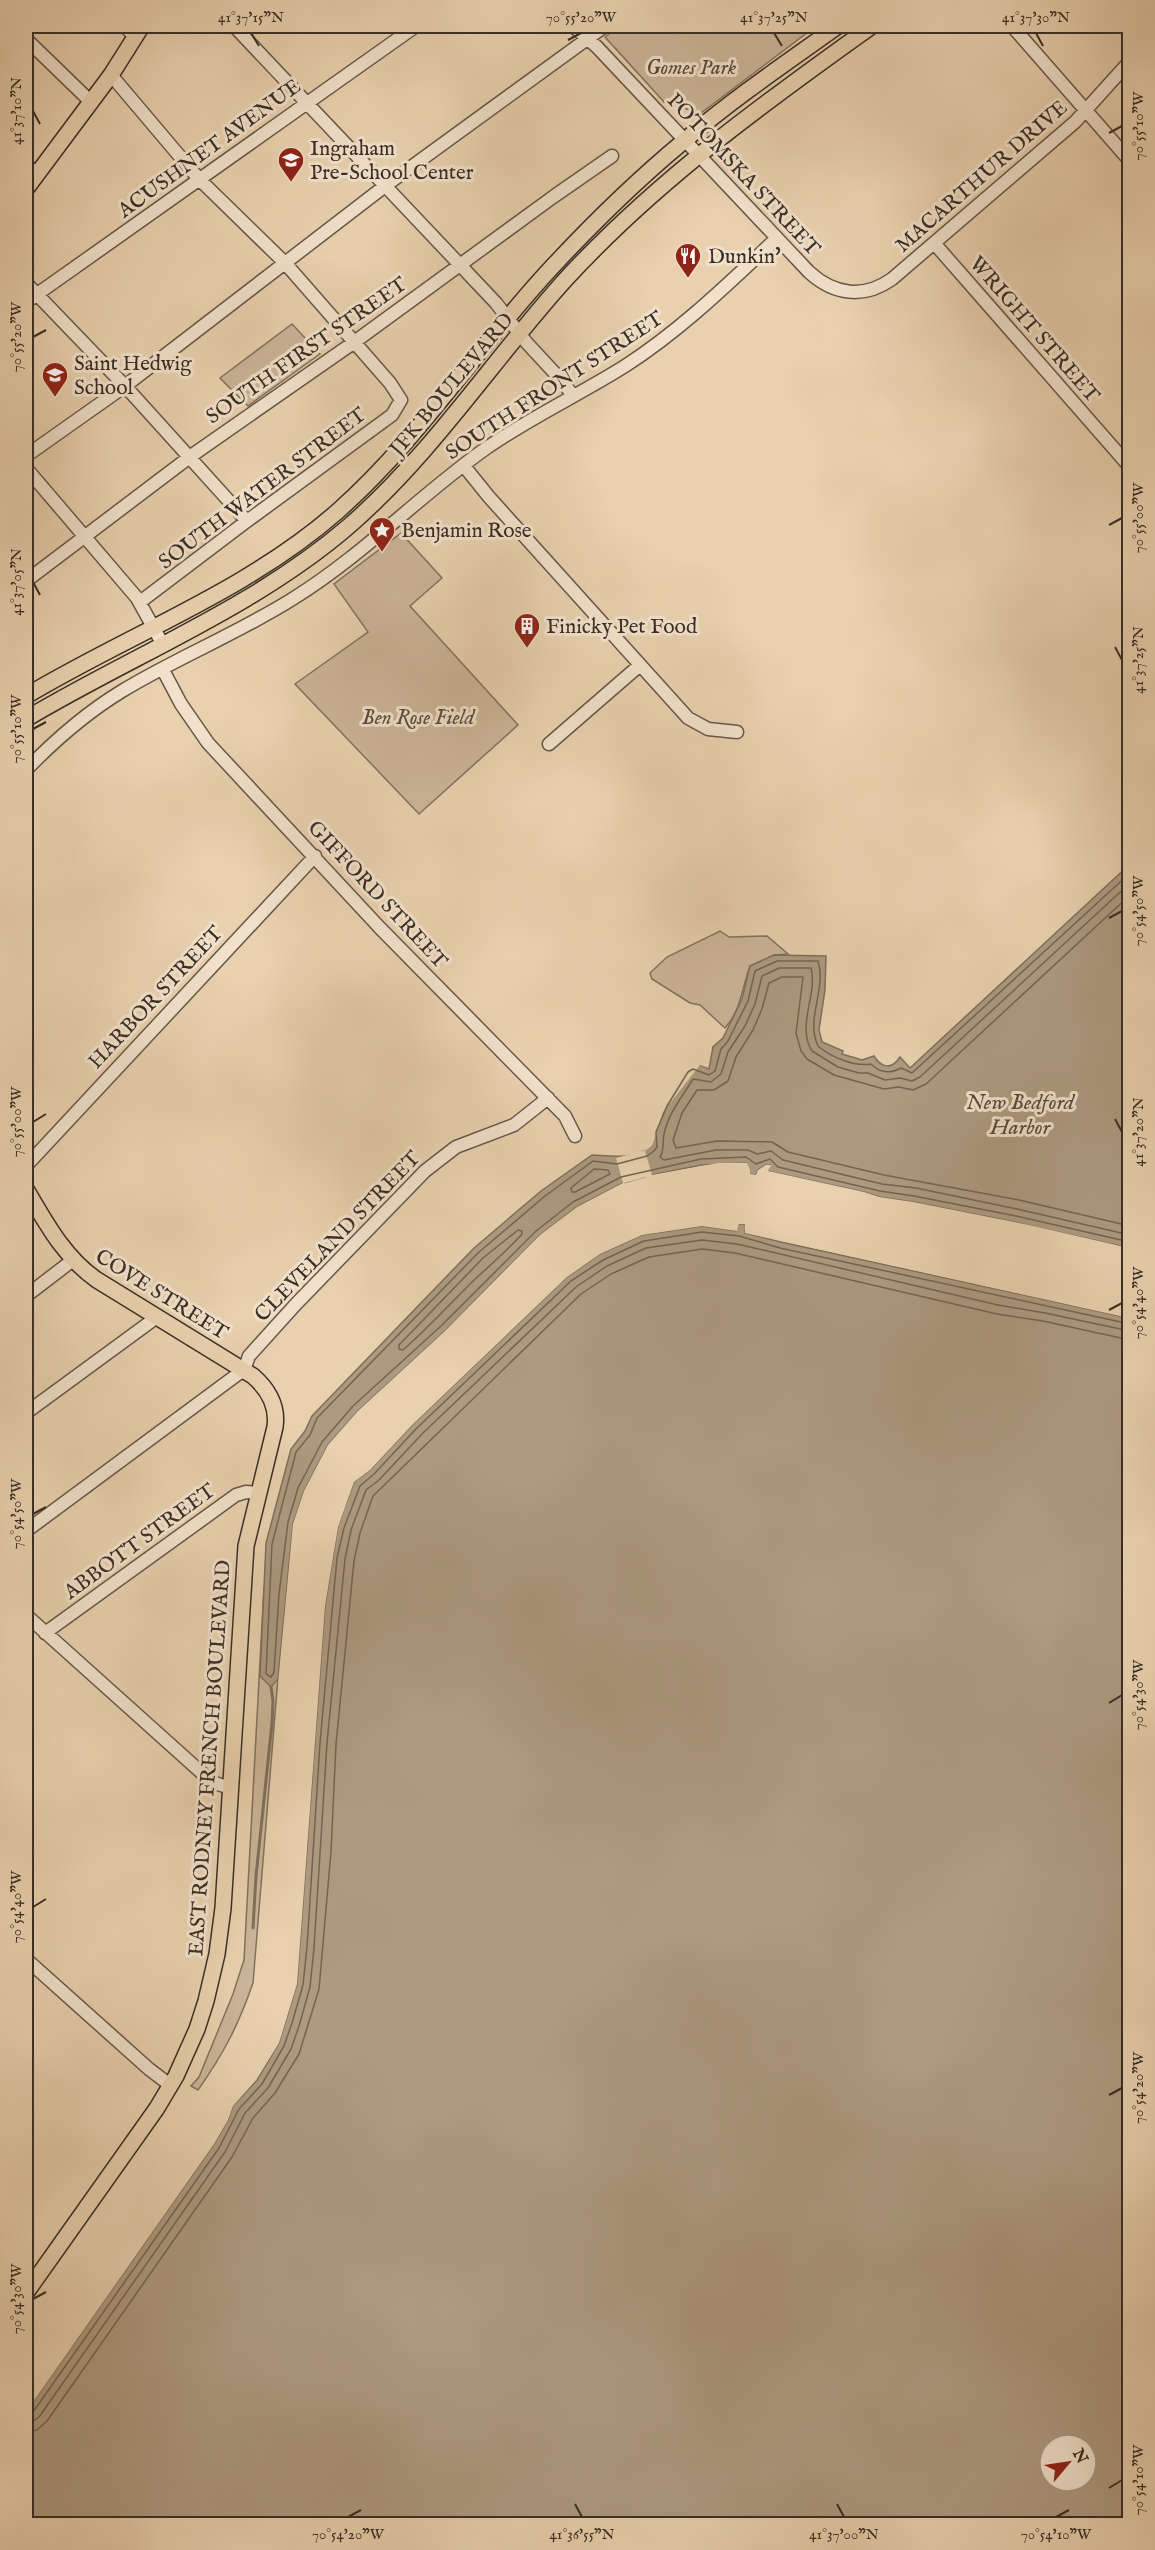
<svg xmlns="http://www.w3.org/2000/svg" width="1155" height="2550" viewBox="0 0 1155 2550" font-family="'IM FELL English',serif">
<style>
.green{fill:#cbb598;stroke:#82725e;stroke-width:1.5}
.water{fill:#ad9a80;stroke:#7f6f5c;stroke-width:1.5;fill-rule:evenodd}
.pier{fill:#e9d1af}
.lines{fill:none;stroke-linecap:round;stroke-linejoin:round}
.shore{stroke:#736452;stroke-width:1.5}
.stream{stroke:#7f6f5c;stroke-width:3}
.minor-casing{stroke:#655748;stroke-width:15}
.major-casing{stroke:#392e25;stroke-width:18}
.minor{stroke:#f1e1cb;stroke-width:12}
.major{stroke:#e9d1af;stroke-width:15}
.ticks{fill:none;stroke:#392e25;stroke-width:2}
.labels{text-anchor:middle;stroke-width:6;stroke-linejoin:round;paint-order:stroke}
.park-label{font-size:21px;font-style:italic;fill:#56493c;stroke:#f1e1cb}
.street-label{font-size:21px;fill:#392e25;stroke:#f1e1cb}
.poi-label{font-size:21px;fill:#392e25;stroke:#f1e1cb;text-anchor:start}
.water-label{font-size:22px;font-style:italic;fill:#56493c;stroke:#f1e1cb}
.neatline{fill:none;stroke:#392e25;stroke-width:2}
.ticks-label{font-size:15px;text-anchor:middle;fill:#392e25}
</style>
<rect width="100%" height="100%" fill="#e9d1af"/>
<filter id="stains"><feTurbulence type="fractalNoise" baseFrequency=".00333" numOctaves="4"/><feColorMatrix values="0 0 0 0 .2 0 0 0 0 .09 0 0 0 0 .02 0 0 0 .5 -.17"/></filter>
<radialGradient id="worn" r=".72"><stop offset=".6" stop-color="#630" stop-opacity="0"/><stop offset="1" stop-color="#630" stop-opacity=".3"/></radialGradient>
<!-- green -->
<path class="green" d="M620,26H816L701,113L665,103L605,37Z
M292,324L320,354L248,406L220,378Z
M401,533L442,578L410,606L518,725L419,814L295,684L368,632L334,584Z
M720,931L729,937L767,936L788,954L774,955L750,966C742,988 741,1010 725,1028L700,1005L690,1003L652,979L650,973L667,957Z
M264,1587L282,1629L253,1983C238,2026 224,2053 198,2090L191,2086L199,2077L233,1994L244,1960Z"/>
<!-- water -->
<path class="water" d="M1129,865V1248L1014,1222L913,1202L879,1197L864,1192L767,1171L770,1165H766L758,1170L756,1175L749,1174L746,1163L702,1165L651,1175L623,1183L577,1207L540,1235L445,1331L358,1411L328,1445L304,1491L293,1524L278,1679L271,1687L260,1676L266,1543L291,1449L305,1431L312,1416L474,1248L541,1191L592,1155C614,1156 632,1160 652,1146L650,1131L692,1062L709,1069L713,1047L723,1038L742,999L750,966L774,955L826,956L825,990L819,1030L822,1042L843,1051L842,1054L862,1060L874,1056C881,1068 892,1070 900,1057L910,1068Z
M739,1224H746L745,1233L781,1242L1129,1318V2524H26V2412L214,2144L228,2120L233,2106L257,2080L279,2043L297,1984L325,1606L338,1526L354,1482L370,1470L412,1425L567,1277L600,1254L642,1235L702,1226L736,1231ZM1050,2445H1086V2481H1050Z"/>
<!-- pier -->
<path class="pier" d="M691,1059L709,1069L700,1065L663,1112L652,1146L645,1151L652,1175L718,1163H747L750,1170V1174L756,1175L758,1170L766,1165H771L768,1171L864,1192L879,1197L913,1202L1029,1225L1129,1248L1130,1251L1014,1225L913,1205L878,1200L863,1195L766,1174L765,1169L757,1178L747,1176L745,1166H718L657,1179L646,1177L624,1183L625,1185L614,1192L567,1216L542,1237L447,1333L360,1413L330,1447L307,1492L296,1525L288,1595L283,1674L278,1684L293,1524L304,1491L328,1445L358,1411L445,1331L540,1235L577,1207L623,1183L616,1158L645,1150L648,1130L659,1100L680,1068Z
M738,1221L748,1222V1231L782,1240L899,1264L1002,1289L1049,1296L1130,1315L1129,1318L745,1233V1224H739L737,1231L702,1226L642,1235L600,1254L567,1277L412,1425L370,1470L354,1482L338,1527L325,1606L297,1984L279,2043L256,2080L233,2106L228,2120L214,2144L26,2412V2407L211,2142L231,2105L254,2079L276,2042L284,2020L294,1983L298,1946L311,1742L328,1557L335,1525L352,1481L368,1468L410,1423L565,1274L598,1252L641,1232L702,1223L735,1228Z"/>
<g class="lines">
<!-- shore -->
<path class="shore" d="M1130,873L912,1073L901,1068C890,1074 880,1073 871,1064C854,1067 831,1057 818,1046C805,1019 827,989 818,961H777L755,971L748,1001L728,1041L721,1049L715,1071L709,1075L693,1069L688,1072L667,1106L656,1132L657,1147L654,1151L647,1156L617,1164L593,1161L545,1196L478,1253L317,1418L310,1435L296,1452L272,1544L266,1674L271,1677L274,1672L279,1594L288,1522L298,1488L322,1442L353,1406L441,1326L536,1231L573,1202L621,1177L701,1159L746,1157L756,1164L770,1159L778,1167L880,1191L914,1196L1016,1216L1130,1242
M1130,883L920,1077L912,1081L900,1078L885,1080L868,1073H859L838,1067L812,1051C796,1025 818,995 811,968H779L762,976L755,1004L745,1026L728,1052L721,1074L711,1082L693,1079C682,1097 668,1114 664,1134C662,1143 665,1149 660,1157L664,1160L716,1150H748L757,1154L771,1151L783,1160L882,1184L916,1188L1017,1209L1130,1235
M1130,895L926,1084L913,1090L899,1087L884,1089L834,1075L807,1059L801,1051L796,1033L803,977H782L769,983L762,1009L753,1030L736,1057L728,1081L714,1090H697L682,1113L673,1140L676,1148L717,1141L772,1142L788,1152L884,1175L1019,1200L1130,1226
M594,1169L608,1170L610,1174L575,1192H572L571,1188Z
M518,1230L522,1231V1234C506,1252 488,1267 471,1283C448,1306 427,1329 403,1350L399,1349V1345L483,1258Z
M26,2415L33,2412L219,2148L239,2109L262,2084L284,2046L292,2023L303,1985L307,1947L320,1743L337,1558L344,1528L360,1486L374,1474L416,1429L571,1281L603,1260L644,1241L702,1232L739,1236L780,1248L1130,1324
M26,2423L33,2421L39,2417L225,2152L245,2113L268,2088L291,2049L299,2026L310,1987L314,1948L327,1743L345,1559L351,1530L366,1490L379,1480L422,1434L576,1287L607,1266L646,1248L702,1240L737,1244L998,1305L1045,1313L1130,1331
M26,2432L37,2430L47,2421L232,2157L253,2118L275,2093L299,2054L319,1989L331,1852L336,1744L354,1561L360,1533L373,1496L581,1294L611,1274L649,1257L702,1249L735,1253L997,1314L1043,1321L1130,1340"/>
<!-- stream -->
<path class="stream" d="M253,1928L256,1876L272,1723L273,1701L271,1687"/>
<!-- minor casing -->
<g class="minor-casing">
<path id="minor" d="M124,26L135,36
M234,26L496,303L526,342L563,382L573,396
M573,26L597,47L809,272C834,295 864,299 892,279L1075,122L1130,61
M1012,26L1130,161
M26,39L91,102
M111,75L199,179L285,263L390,383L401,400L392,415L247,521L140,602
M26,164L36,174
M934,243L1130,467
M26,283L125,386L247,521
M26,302L416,26
M26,456L125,386L385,186L605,26
M464,466L489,497L688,718L708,729L737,732
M26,468L137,598L162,643
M26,581L191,456L353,343L553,197L612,156
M163,670L181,704L208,743L380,928L565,1116L575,1136
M549,744L640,665
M26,770C55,740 86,713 122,691C178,657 239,633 294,598C363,555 419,496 485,449C529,418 579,395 625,366C681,330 729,283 777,238
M26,1166L315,856
M26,1296L73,1260
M26,1413L157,1317
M26,1531L238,1374L244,1370L249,1356L296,1304L425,1171L456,1147L514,1125L548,1098
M26,1615L212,1782L230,1788
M45,1633L236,1495L246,1492L259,1493
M26,1959L149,2069L170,2085"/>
</g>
<!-- major casing -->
<g class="major-casing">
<path id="major" d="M26,189L111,75L142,26
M26,696C129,634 246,592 338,511C421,437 477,347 553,266C594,222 637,180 684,141C733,99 786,63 838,26
M26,719C133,655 254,608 349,526C432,454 492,361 565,280C656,181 764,103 872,26
M26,1189C46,1223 64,1257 97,1280L253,1376C269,1390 278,1406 275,1427L246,1546L223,1908L217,1954L206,2001L197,2029L176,2076L157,2108L26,2293"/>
</g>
<!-- minor -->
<use href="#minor" class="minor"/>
<!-- major -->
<use href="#major" class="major"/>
</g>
<!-- ticks -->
<path class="ticks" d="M251,33L259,46M774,33L782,46M1036,33L1043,46M568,40L581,33M33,111L40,124M1109,133L1122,126M33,337L46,330M1109,525L1122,518M33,582L40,595M1115,647L1122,660M33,729L46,722M1109,918L1122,911M1115,1119L1122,1132M33,1122L46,1114M1109,1310L1122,1303M33,1514L46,1507M1109,1703L1122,1695M33,1907L46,1899M1109,2095L1122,2088M33,2299L46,2292M1109,2488L1122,2480M575,2504L582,2517M837,2504L844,2517M348,2517L361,2510M1056,2517L1069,2510"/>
<!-- icons -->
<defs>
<g id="school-pin" transform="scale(1.35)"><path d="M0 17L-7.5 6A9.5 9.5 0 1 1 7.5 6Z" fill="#8f2418" stroke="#f1e1cb"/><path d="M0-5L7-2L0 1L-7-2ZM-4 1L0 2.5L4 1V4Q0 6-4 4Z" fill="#fff"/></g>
<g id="restaurant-pin" transform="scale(1.35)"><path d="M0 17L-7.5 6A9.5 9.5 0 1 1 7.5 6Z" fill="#8f2418" stroke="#f1e1cb"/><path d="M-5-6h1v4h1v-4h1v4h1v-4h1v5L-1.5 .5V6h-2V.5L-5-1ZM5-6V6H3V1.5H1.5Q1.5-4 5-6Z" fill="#fff"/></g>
<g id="sight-pin" transform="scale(1.35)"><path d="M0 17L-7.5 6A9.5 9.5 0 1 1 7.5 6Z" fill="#8f2418" stroke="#f1e1cb"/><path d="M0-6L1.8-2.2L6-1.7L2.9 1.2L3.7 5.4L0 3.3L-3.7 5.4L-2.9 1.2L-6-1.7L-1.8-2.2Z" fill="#fff"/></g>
<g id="building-pin" transform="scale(1.35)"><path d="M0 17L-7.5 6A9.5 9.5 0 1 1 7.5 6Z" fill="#8f2418" stroke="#f1e1cb"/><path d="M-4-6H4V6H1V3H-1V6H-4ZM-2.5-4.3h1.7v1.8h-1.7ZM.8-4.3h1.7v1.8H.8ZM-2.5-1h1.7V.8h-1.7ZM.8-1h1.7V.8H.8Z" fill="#fff"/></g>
</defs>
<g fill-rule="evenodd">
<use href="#school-pin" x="291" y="160"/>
<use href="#restaurant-pin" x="688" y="256"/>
<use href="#school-pin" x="55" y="375"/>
<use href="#sight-pin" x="382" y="530"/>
<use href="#building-pin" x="527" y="626"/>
</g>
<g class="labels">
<!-- park labels -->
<g class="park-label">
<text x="691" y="74">Gomes Park</text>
<text x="418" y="724">Ben Rose Field</text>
</g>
<!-- street labels -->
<g class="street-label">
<text transform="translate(209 148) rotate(-36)" y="7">ACUSHNET AVENUE</text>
<text transform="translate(744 174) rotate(47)" y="7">POTOMSKA STREET</text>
<text transform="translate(981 176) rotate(-41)" y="7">MACARTHUR DRIVE</text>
<text transform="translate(1035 329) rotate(49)" y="7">WRIGHT STREET</text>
<text transform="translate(306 350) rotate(-35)" y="7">SOUTH FIRST STREET</text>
<text transform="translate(451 384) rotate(-50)" y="7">JFK BOULEVARD</text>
<text transform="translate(554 385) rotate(-33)" y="7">SOUTH FRONT STREET</text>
<text transform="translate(262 488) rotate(-37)" y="7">SOUTH WATER STREET</text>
<text transform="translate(378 894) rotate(47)" y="7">GIFFORD STREET</text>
<text transform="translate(155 997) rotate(-47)" y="7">HARBOR STREET</text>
<text transform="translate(337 1236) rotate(-46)" y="7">CLEVELAND STREET</text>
<text transform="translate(162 1294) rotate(32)" y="7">COVE STREET</text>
<text transform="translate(139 1541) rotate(-36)" y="7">ABBOTT STREET</text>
<text transform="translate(209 1758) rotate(-86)" y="7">EAST RODNEY FRENCH BOULEVARD</text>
</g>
<!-- poi labels -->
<g class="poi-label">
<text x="310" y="155">Ingraham<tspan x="310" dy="24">Pre-School Center</tspan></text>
<text x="708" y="263">Dunkin'</text>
<text x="74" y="370">Saint Hedwig<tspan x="74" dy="24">School</tspan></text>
<text x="401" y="537">Benjamin Rose</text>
<text x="546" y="633">Finicky Pet Food</text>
</g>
<!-- water labels -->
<g class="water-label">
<text x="1020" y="1109">New Bedford<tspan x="1020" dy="25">Harbor</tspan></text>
</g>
</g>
<!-- margin -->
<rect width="1155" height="2550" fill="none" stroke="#e9d1af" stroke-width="66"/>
<!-- north arrow -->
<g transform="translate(1068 2463) rotate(61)"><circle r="28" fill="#f1e1cb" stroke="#a79989" stroke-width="1.5"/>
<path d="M0-4.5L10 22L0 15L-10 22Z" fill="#8f2418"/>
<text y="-9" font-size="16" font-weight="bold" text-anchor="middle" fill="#392e25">N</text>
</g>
<rect x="33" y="33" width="1089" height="2484" class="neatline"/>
<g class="ticks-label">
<text x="251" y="22">41°37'15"N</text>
<text x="581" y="22">70°55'20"W</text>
<text x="774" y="22">41°37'25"N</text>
<text x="1036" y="22">41°37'30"N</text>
<text transform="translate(16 111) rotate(-90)" y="5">41°37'10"N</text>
<text transform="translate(1138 126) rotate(-90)" y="5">70°55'10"W</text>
<text transform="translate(16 337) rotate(-90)" y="5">70°55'20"W</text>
<text transform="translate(1138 518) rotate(-90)" y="5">70°55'00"W</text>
<text transform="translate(16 582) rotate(-90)" y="5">41°37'05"N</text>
<text transform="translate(1138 660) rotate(-90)" y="5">41°37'25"N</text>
<text transform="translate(16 729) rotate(-90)" y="5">70°55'10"W</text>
<text transform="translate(1138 911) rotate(-90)" y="5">70°54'50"W</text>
<text transform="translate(16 1122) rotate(-90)" y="5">70°55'00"W</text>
<text transform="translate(1138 1132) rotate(-90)" y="5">41°37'20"N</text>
<text transform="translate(1138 1303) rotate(-90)" y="5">70°54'40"W</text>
<text transform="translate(16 1514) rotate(-90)" y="5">70°54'50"W</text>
<text transform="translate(1138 1695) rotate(-90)" y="5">70°54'30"W</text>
<text transform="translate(16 1907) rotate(-90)" y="5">70°54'40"W</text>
<text transform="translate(1138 2088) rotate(-90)" y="5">70°54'20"W</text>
<text transform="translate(16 2299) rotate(-90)" y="5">70°54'30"W</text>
<text transform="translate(1138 2480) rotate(-90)" y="5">70°54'10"W</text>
<text x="348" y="2539">70°54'20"W</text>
<text x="582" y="2539">41°36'55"N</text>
<text x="844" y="2539">41°37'00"N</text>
<text x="1056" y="2539">70°54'10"W</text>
</g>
<rect width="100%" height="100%" filter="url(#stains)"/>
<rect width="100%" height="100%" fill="url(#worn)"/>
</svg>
